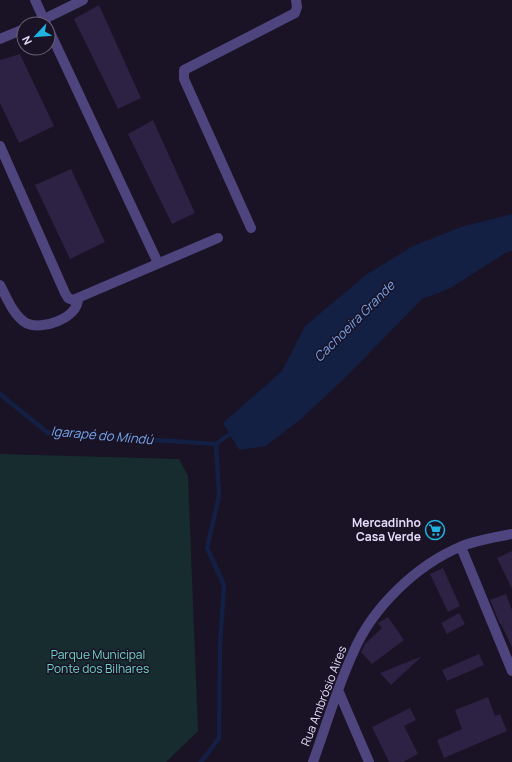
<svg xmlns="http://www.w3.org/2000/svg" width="512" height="762" viewBox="0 0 512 762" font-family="Manrope,sans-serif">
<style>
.green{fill:#162c2f}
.water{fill:#131f43}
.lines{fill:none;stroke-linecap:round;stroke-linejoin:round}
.stream{stroke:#131f43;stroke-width:4.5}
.building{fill:#2d2144}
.minor{stroke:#4e447e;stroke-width:10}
.labels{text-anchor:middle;stroke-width:3;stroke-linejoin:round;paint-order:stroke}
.poi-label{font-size:12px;font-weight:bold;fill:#e4dcfa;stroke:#191325;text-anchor:end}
.park-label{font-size:12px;fill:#70d2c7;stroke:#191325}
.street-label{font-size:12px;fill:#e4dcfa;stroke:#191325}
.water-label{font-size:13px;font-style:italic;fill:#77a6ed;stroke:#191325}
</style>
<rect width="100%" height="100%" fill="#191325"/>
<!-- green -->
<path class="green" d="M0,454L179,459L188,476L198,731L166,762H0Z"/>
<!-- water -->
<path class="water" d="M512,214V251L507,252L449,289L422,299L347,376L301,419L266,446L239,450L223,423L282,371L305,326L367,274L413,246L461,227Z"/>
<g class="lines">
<!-- stream -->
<path class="stream" d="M0,394L48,433L216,444
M216,444L234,431
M201,762L219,738L220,646L224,585L207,548L219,496L216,444"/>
</g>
<!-- building -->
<path class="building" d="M99,5L141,98L118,109L74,19Z
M20,54L54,126L19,143L0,103V60Z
M153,120L195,213L172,224L128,134Z
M71,169L105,242L70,259L35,185Z
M512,551V589L497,558Z
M443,568L460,606L448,612L430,574Z
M506,594L512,610V647L501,624H500L490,600Z
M459,613L465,624L447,634L441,623Z
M388,617L404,640L372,664L361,652L365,644L382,628L378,623Z
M479,654L484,665L447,681L442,670Z
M420,657V658L391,685L380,673Z
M488,697L495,716L500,714L507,731L444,758L437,740L462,729L455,710Z
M410,708L416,720L404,726L418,754L403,762H389L372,727Z"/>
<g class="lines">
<!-- minor -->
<path class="minor" d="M35,0L46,24
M34,24L83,0
M48,28L158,263
M0,39L24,29
M0,146L65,293L68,298L73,300L218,238
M251,228L184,79V70L295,13L297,7L296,0
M0,285C7,298 13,315 26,323C42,331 78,318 78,299
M461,547L512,671
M338,690L369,762
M313,762C326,726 337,688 353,653C372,608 416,565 462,546C478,540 495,537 512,534"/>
</g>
<!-- icons -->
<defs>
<g id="supermarket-ring" transform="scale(1)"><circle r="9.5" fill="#191325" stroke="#20b3e2" stroke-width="1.5"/><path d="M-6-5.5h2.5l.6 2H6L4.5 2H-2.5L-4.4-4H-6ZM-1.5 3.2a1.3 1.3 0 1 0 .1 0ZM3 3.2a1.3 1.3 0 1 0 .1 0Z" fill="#20b3e2"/></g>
</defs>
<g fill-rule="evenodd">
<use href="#supermarket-ring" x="435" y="530"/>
</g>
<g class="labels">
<!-- poi labels -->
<g class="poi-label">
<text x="421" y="527">Mercadinho<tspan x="421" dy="14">Casa Verde</tspan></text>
</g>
<!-- park labels -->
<g class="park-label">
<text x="98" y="659">Parque Municipal<tspan x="98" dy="14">Ponte dos Bilhares</tspan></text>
</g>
<!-- street labels -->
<g class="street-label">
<text transform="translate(324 696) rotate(-69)" y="4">Rua Ambrósio Aires</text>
</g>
<!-- water labels -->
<g class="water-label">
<text transform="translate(354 321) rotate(-45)" y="5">Cachoeira Grande</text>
<text transform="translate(102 435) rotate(5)" y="5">Igarapé do Mindú</text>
</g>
</g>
<!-- north arrow -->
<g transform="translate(36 36) rotate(244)"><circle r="19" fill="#191325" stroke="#6a637a"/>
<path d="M0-3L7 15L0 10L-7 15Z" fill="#20b3e2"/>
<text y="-6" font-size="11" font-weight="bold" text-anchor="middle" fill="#e4dcfa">N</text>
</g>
</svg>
